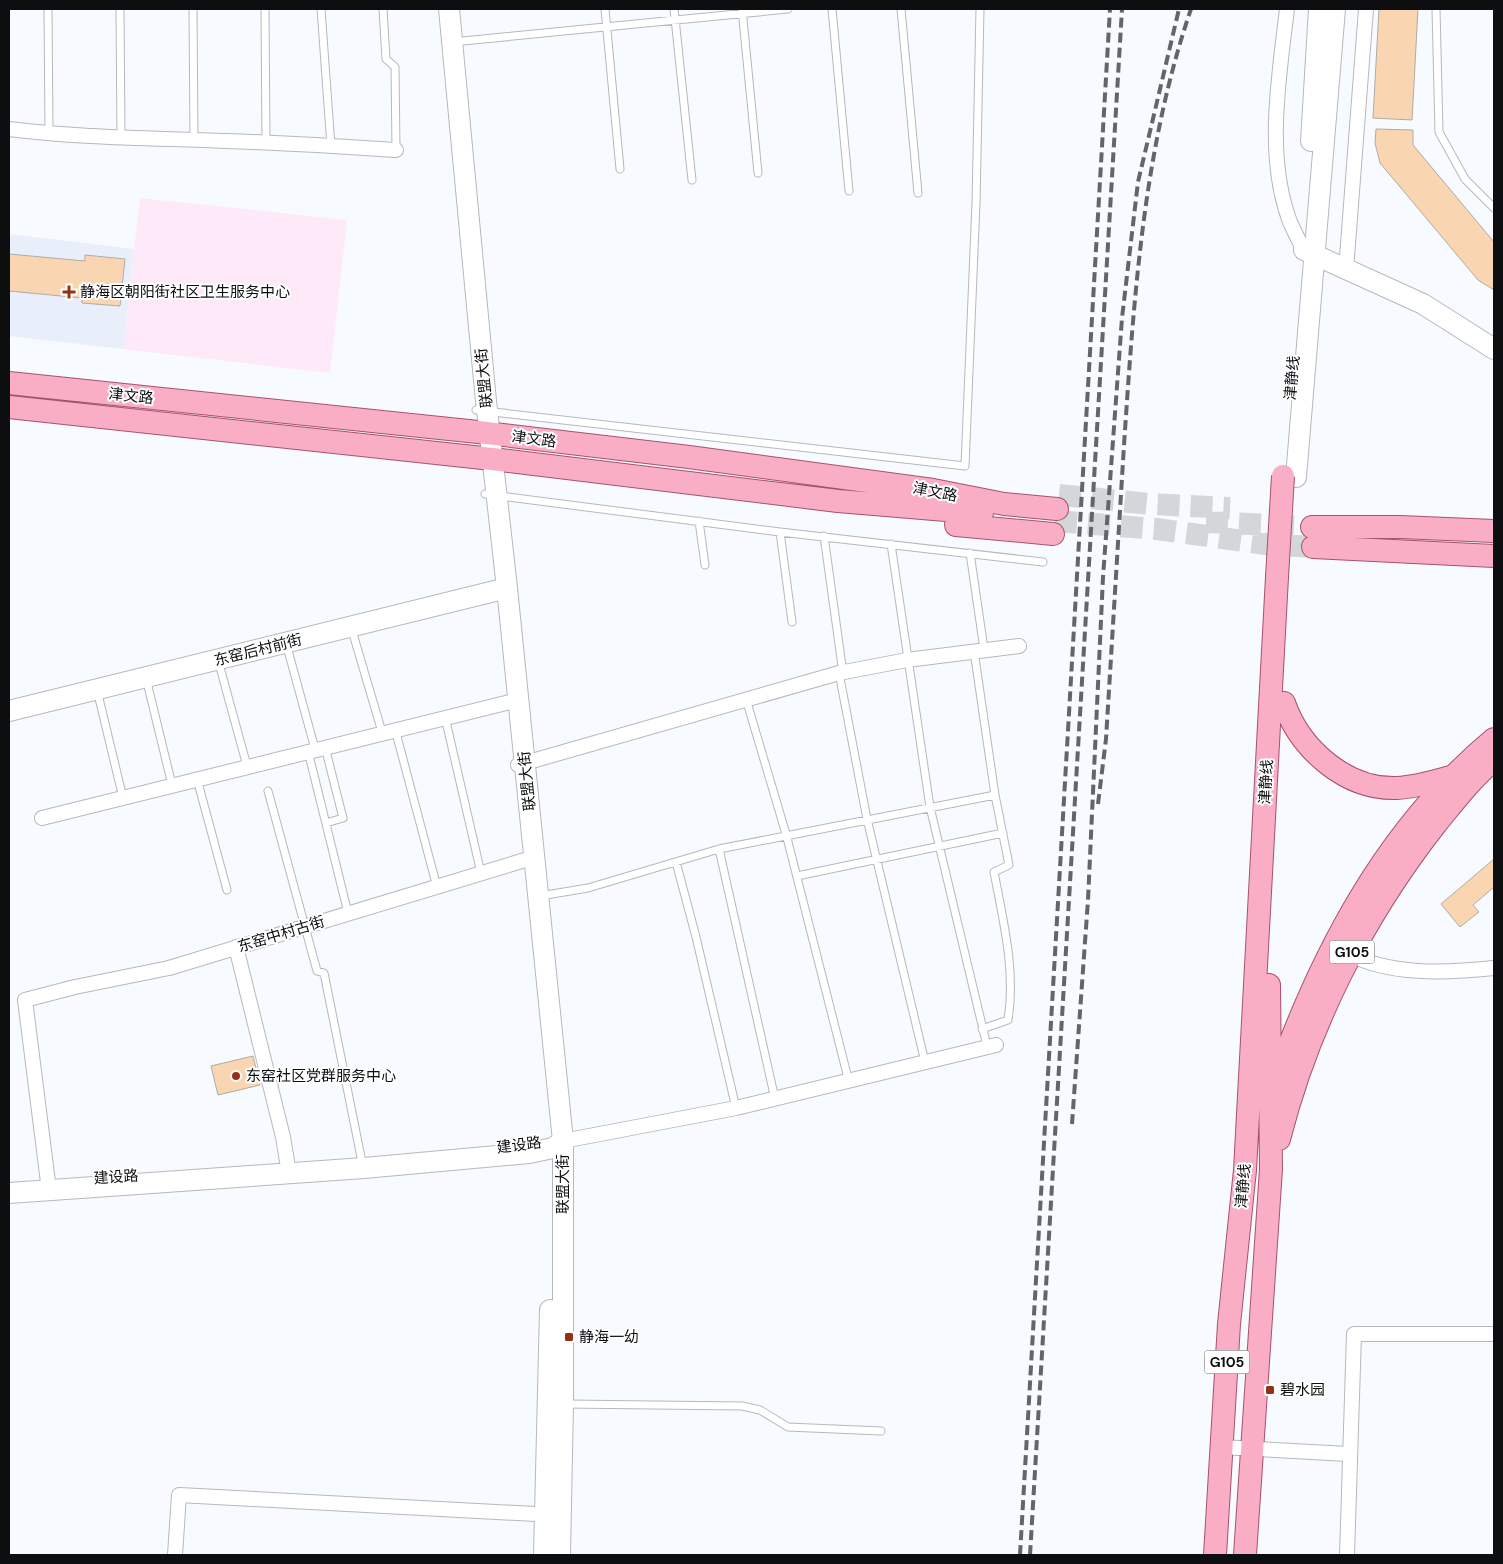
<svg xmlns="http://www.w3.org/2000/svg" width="1503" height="1564" viewBox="0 0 1503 1564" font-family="'DM Sans','Noto Sans SC',sans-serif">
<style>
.commercial{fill:#fee9f8}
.built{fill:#e8effb}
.building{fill:#f9d6b1;stroke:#afaba6}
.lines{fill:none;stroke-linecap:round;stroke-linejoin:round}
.primary-tunnel{stroke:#d4d7da;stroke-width:22;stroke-dasharray:22 11;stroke-linecap:butt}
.lane-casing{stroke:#b6b8bd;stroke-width:9}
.street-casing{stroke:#b6b8bd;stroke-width:16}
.secondary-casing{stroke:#b6b8bd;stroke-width:22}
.primary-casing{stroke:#a5536d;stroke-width:24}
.lane{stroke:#fff;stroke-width:7}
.street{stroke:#fff;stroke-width:14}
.secondary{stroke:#fff;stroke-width:20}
.primary{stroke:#faaec5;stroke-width:22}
.rail{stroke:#636568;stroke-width:4;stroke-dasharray:10 5;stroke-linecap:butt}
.primary-bridge-casing{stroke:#a5536d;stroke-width:24;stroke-linecap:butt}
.primary-bridge{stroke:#faaec5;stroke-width:22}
.poi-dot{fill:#972f15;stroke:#fff;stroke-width:2}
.labels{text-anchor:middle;stroke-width:4;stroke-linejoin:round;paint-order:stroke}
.shield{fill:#fff;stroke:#565658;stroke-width:1}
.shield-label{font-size:14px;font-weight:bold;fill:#0d0e10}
.poi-label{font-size:15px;fill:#0d0e10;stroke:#fff;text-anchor:start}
.street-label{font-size:15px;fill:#0d0e10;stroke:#fff}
</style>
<rect width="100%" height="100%" fill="#f7fafe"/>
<!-- commercial -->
<path class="commercial" d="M140,198L347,220L330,373L123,349Z"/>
<!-- built -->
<path class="built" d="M9,234L134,249L123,349L9,336Z"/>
<!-- building -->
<path class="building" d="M1379,9H1418L1412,120L1373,118Z
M1376,129L1413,130V145L1494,242V290L1478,280L1380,163L1375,143Z
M9,254L85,261V255L125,259L120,306L82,303V298L9,291Z
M1494,859V887L1473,905L1479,912L1460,927L1441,904Z
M253,1056L260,1085L218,1095L211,1066Z"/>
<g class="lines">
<!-- primary-tunnel -->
<path class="primary-tunnel" d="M1059,495L1150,504L1230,508
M1055,521L1157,529L1265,544L1313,547
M1206,522L1312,527"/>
<!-- lane casing -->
<g class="lane-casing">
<path id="lane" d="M48,9L49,133
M120,9L121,138
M193,9L194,140
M265,9L266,142
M321,9L331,146
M383,9L386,59L395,67L396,150
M605,9L620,169
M674,9L692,180
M742,9L758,173
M832,9L849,191
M901,9L918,193
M1436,9L1439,132L1465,179L1494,208
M453,42L788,9
M476,410L965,466L976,203L980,9
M485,494L780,532L1043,562
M699,521L705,565
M780,532L792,622
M824,536L843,673
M891,544L930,807L987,1046
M970,553L984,649
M351,627L382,732
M286,643L315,749
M974,651L995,795L1009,865L994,872C1003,920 1016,971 1008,1020L982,1029
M218,660L247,766
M839,673L867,819L925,1062
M146,678L172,785
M97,690L123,798
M746,699L786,834L849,1082
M445,717L481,873
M395,729L437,887
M325,747L343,818L326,823
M308,751L348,913
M197,779L227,890
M268,791L317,971L324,973L363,1167
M719,849L775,1099
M676,862L696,937L736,1108
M797,876L1003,833
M540,896L588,888L719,849L995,795
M566,1404L742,1406L760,1410L788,1427L881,1431"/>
</g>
<!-- street casing -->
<g class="street-casing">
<path id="street" d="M1287,9C1279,77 1265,156 1290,222C1294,231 1299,241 1304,250
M9,129C81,138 153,138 225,141C282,143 339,146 396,150
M1346,270L1366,9
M518,765L839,673L907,660L1019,646
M42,818L518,700
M236,947L283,1137L289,1173
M1345,952C1389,976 1446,973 1494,968
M563,1141L736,1108L996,1045
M49,1190L25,1000L75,987L169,968L535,857
M1221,1447L1348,1454
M175,1555L179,1495L553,1515
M1347,1555L1354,1334H1494"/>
</g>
<!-- secondary casing -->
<g class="secondary-casing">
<path id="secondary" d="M449,9L486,401L507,588L563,1141V1404L560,1555
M1311,141L1319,9
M1304,250L1423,304L1494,349
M1296,477L1335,9
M9,711L507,588
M9,1193L364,1168L529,1153L553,1148L563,1141
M544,1555L550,1310"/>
</g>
<!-- primary casing -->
<g class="primary-casing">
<path id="primary" d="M9,383L478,432L689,457L933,490L1004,504L1057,509
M9,407L492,459L838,501L982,513
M956,525L1053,534
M1312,527H1400L1494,531
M1313,547L1494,556
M1284,703C1300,749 1346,790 1397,788C1417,787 1436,781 1454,776
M1275,1084C1321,953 1386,829 1494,739
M1279,1139C1308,1025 1363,917 1435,825C1453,803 1472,778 1494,760
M1215,1555L1229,1324L1245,1170L1277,577
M1245,1555L1271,1169L1269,985"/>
</g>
<!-- lane -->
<use href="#lane" class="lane"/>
<!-- street -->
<use href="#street" class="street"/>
<!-- secondary -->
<use href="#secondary" class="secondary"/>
<!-- primary -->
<use href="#primary" class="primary"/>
<!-- rail -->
<path class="rail" d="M1098,804L1106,739C1112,641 1118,543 1124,445C1134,298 1143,149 1191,9
M1072,1124L1088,900L1103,577L1122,318L1138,182L1179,9
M1020,1555L1110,9
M1030,1555L1122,9"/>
<!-- primary-bridge casing -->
<g class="primary-bridge-casing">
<path id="primary-bridge" d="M1277,577L1283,476"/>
</g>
<!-- primary-bridge -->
<use href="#primary-bridge" class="primary-bridge"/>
</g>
<!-- markers -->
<g class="poi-dot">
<path d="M66.5 284.5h5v5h5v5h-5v5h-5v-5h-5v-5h5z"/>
<circle cx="236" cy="1076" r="5"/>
<rect x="564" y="1332" width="10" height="10" rx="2.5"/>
<rect x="1265" y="1385" width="10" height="10" rx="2.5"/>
</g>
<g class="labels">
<!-- shield labels -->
<g class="shield">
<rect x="1329.5" y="940.5" width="45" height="23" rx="4"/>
<rect x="1204.5" y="1350.5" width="45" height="23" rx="4"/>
</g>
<g class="shield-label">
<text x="1352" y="957">G105</text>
<text x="1227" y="1367">G105</text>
</g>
<!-- poi labels -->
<g class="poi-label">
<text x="80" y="297">静海区朝阳街社区卫生服务中心</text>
<text x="246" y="1081">东窑社区党群服务中心</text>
<text x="579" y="1342">静海一幼</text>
<text x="1280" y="1395">碧水园</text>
</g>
<!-- street labels -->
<g class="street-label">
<text transform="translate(484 378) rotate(-96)" y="5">联盟大街</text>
<text transform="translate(1292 378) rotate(-85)" y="5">津静线</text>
<text transform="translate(131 396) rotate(6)" y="5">津文路</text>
<text transform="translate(534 439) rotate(7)" y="5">津文路</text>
<text transform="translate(935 492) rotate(11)" y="5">津文路</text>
<text transform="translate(258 650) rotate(-14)" y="5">东窑后村前街</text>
<text transform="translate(527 781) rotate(-96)" y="5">联盟大街</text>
<text transform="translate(1266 782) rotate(-87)" y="5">津静线</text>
<text transform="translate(281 934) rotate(-17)" y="5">东窑中村古街</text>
<text transform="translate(519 1145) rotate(-7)" y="5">建设路</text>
<text transform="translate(116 1177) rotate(-4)" y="5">建设路</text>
<text transform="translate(563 1184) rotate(-90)" y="5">联盟大街</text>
<text transform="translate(1243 1186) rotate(-85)" y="5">津静线</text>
</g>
</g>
<!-- border -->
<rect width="1503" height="1564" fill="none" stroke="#0d0e10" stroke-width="20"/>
</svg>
